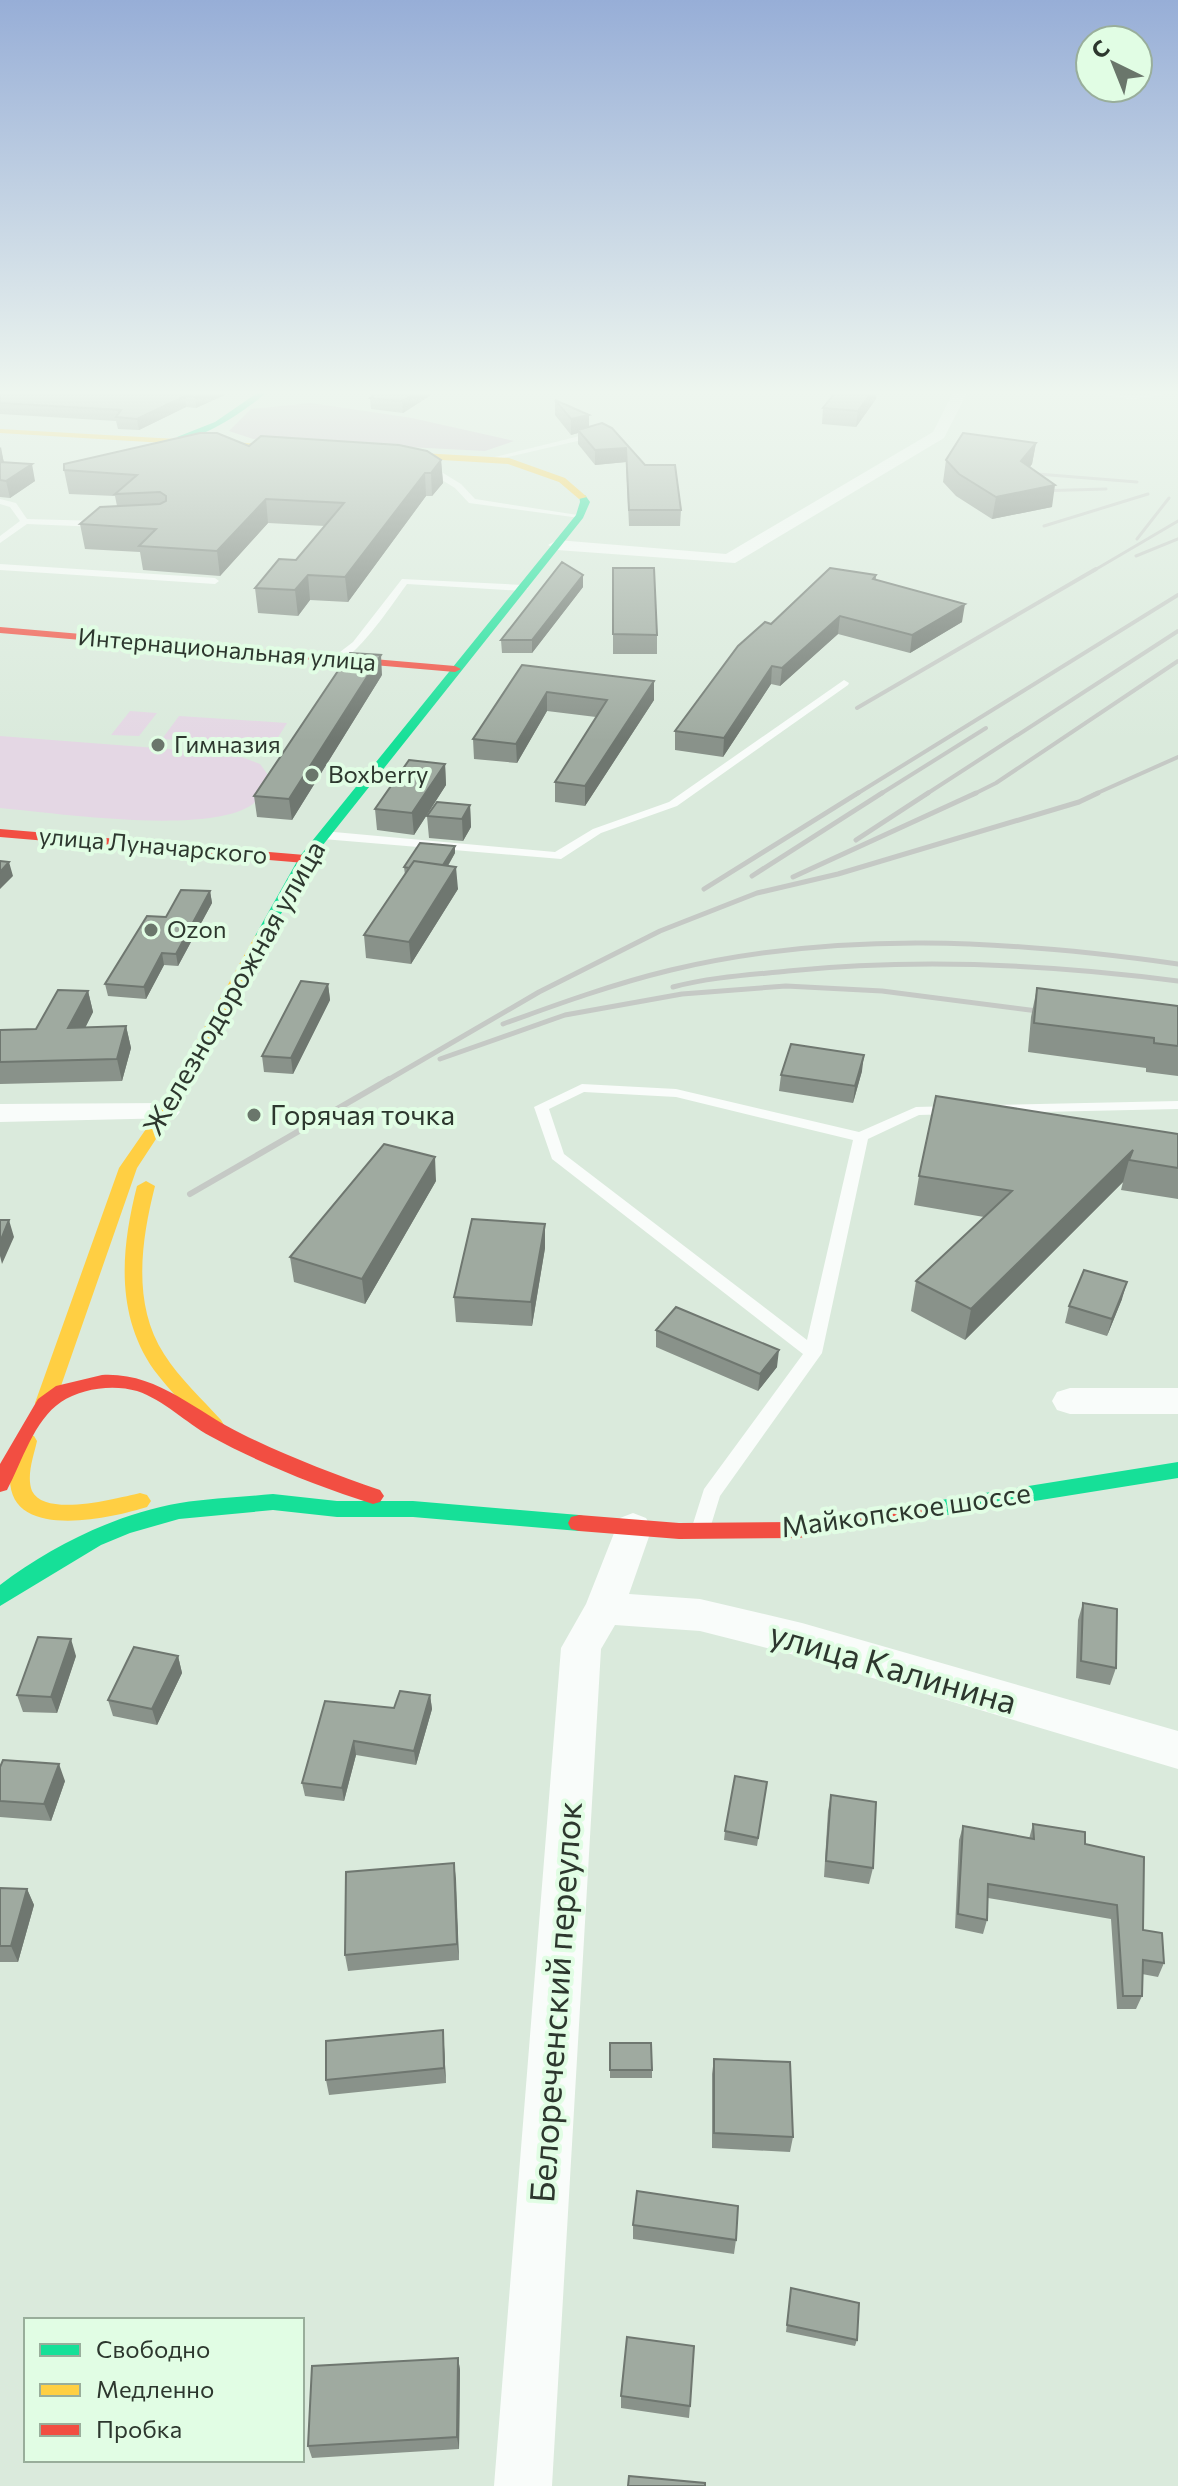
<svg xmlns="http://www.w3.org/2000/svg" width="1178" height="2486" viewBox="0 0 1178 2486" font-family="Commissioner,sans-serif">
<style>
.green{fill:#e4d7e4}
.forest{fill:#cbbaca}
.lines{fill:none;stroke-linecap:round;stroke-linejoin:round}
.lane{fill:#f9fcfa;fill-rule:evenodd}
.street{fill:#f9fcfa;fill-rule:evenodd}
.fast{fill:#16e098;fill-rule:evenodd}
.slow{fill:#ffcf43;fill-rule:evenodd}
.jam{fill:#f24e42;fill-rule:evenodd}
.rail-far3{stroke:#c5c9c5;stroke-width:3}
.rail-far2{stroke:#c5c9c5;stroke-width:4}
.rail-far1{stroke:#c5c9c5;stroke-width:5}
.rail{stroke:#c5c9c5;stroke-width:6}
.wall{fill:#89928a}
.shaded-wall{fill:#6f7770}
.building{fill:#9faaa0;stroke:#6f7770;stroke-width:2}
.poi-dot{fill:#6a766b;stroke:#e1fde4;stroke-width:3}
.labels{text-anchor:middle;stroke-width:8;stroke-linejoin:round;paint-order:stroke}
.far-street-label{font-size:24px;fill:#2d372e;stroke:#e1fde4}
.far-poi-label{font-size:24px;fill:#2d372e;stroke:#e1fde4;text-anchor:start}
.street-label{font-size:28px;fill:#2d372e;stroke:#e1fde4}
.poi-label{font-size:28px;fill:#2d372e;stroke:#e1fde4;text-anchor:start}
.near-street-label{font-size:34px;fill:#2d372e;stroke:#e1fde4}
</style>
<rect width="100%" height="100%" fill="#daeadc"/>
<!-- green -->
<path class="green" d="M130,711L157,713L139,736L111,735Z
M179,716L287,723L272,747L162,739Z
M0,736L234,754L260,764L271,779C266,787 260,798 253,804C209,836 57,813 0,808Z"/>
<!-- forest -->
<path class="forest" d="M311,403L412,418L514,441L485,451L253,439L229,431L251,409Z"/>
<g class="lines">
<!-- lane -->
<path class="lane" d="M1101,393L1131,396L1170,393L1131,400Z
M596,432L599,436L491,461L487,459Z
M424,465H430L461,484L475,499L584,516L580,518L469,503L455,488L424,469Z
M0,499L16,503L27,519L99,521L103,524L99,527L27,524L0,543V536L20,521L10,507L0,504Z
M0,564L215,578L219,581L215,584L0,570Z
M402,579L523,585L528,588L523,591L407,584C392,604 352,667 327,666V662L353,642Z
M844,680L849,683L848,685L677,806L601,833L561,859L323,839L317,835L323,831L555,852L593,829L669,802Z
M582,1084L676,1089L859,1132L916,1107L953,1106L960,1110L953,1114L919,1115L868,1139L822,1353L720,1496L708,1535L701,1537L694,1535L691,1530L704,1489L803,1354L552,1159L534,1107ZM584,1092L676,1097L853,1140L807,1340L564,1154L549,1109Z
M1178,1101V1109L992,1113L985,1109L992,1105Z"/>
<!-- street -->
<path class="street" d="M953,393H967L944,438L735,563L557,550L548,545L557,540L726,554L933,432Z
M165,1103L175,1106L180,1112L175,1118L0,1122V1104Z
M1070,1388H1178V1414H1070L1057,1410L1052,1401L1057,1392Z
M633,1513L646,1518L652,1528L629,1594L700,1599L802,1623L1178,1731V1769L802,1657L700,1631L615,1625L601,1649L552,2486H494L561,1648L586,1604L620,1518Z"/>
<!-- fast -->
<path class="fast" d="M257,393H266C250,407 197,445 177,437L215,422Z
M579,495H585L590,502L583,518L311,860L267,939H257L255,936L300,856L576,515L580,502Z
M1178,1462V1478L922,1519L915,1517L911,1511L915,1505L922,1503Z
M273,1494L337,1501H413L579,1515L587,1517L590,1523L587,1529L579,1531L413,1517H337L273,1510L179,1519L130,1533L101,1545L0,1606V1585C51,1546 116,1514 180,1503C210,1498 242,1497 273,1494Z"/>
<!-- slow -->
<path class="slow" d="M0,429L509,458L565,478L587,497L579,499L559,482L508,464L0,433Z
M262,932L269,936L171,1116L137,1168L55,1403L52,1408H38L35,1403L119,1168L155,1116L255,936Z
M146,1181L155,1186C141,1241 132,1304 164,1354C180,1379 202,1399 221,1420L224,1425L221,1430H207C189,1410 170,1391 154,1370C115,1314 121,1249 137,1186Z
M27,1433L34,1436L37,1441C34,1455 26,1476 32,1491C45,1518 118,1498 140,1493L147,1495L151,1501L147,1507C112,1518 9,1542 10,1478C10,1465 13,1447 20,1436Z"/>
<!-- jam -->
<path class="jam" d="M0,627L455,666L461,669L455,672L0,633Z
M0,829L305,855L312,859L305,863L0,837Z
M102,1375C158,1372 194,1411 242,1434C287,1456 333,1474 380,1490L384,1496L380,1502L373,1504C317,1486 261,1464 210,1436C186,1423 164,1400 137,1391C114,1384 81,1388 61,1402C34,1420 22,1462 7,1490L0,1492V1464L38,1399L56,1386Z
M922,1503L929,1505L933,1511L929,1517L799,1538L679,1539L579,1531L571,1529L568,1523L571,1517L579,1515L679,1523L799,1522Z"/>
<!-- rail-far3 -->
<path class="rail-far3" d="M1025,473L1137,482
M1034,491L1106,489
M1044,526L1148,494
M1137,539L1169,498
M1136,556L1178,539
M1093,571L1178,521"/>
<!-- rail-far2 -->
<path class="rail-far2" d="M857,708L1096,569
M855,795L1178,595
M879,795L986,728
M925,795L1178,631
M972,795L996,783L1178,661
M1093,795L1178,757"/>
<!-- rail-far1 -->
<path class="rail-far1" d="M856,840L928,793
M752,876L882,793
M793,877L976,793
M704,889L858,793
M673,987C711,977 749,975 788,971C919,958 1048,964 1178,981
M503,1024C558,1004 613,984 671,970C839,930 1008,940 1178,964
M440,1059L565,1015L682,994L786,986L882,991L1053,1013
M386,1081L539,992L660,931L757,893L838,874L1079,802L1098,793"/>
<!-- rail -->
<path class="rail" d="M190,1194L389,1079"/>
</g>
<!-- wall -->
<path class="wall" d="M0,393H229L196,408L186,407L139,430L118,429L116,421L0,414Z
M369,393H434L403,413L371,409L370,398L375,393Z
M876,399L856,427L822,424L823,408Z
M555,400L589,427L602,423L681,510L680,526H629L626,462L595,465L578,444V433L571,435L555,415Z
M1036,443L1032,464L1030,467L1052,507L992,519L956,496L943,482L946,460Z
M249,446L441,460L443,483L432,496H426L348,602L310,600L298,616L258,613L255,588L296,560L325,526L268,523L220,576L143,570L140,552L85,549L80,524L117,506L115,496L69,494L64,470Z
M0,447L4,462L35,481L10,498L0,497Z
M613,568L657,635V654H613Z
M583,575V587L532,653H502L501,640Z
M876,575V580L962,622L910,653L838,634L780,686L771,684L723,757L675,750V731L771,624Z
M522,665L654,700L585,806L555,802V782L596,717L547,711L517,763L474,759L473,739Z
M382,675L292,820L257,817L254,796Z
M445,764L446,785L414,835L377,830L375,809Z
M470,805L471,827L463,841L429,838L427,816Z
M455,853L448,866L458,889L411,964L366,958L364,935L405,875L404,867Z
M210,891L212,903L178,966L164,965L146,999L108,996L105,984L166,917Z
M328,984L330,1000L293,1074L264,1072L262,1056Z
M1037,988L1178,1006V1076L1146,1072V1068L1028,1052L1031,1017Z
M88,991L93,1012L85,1028L126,1026L131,1048L122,1081L0,1084V1030L36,1029Z
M862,1071L853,1103L779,1091L781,1075Z
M1178,1134V1199L1121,1190L1123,1182L965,1340L911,1311L916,1281L984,1217L914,1205L919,1176Z
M436,1181L365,1304L294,1282L290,1257Z
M545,1224V1248L532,1326L456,1322L454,1297Z
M1122,1299L1107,1336L1065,1323L1069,1306Z
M656,1330L777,1367L758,1391L656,1347Z
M1083,1603L1116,1668L1110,1685L1076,1678L1078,1620Z
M76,1656L57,1713L23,1712L17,1695Z
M178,1656L182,1673L157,1725L113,1716L108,1700Z
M430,1695L432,1709L416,1765L356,1755L344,1801L305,1796L302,1783L394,1708Z
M0,1767L65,1781L51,1821L0,1817Z
M767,1782L757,1846L724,1840L725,1831Z
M831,1795L873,1868L869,1884L824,1877L828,1811Z
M1033,1824L1085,1844L1164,1963L1158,1977L1142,1974V1996L1136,2009H1117L1111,1919L988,1898L987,1920L983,1934L955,1928L959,1840L963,1826L1029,1839Z
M454,1863L459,1960L348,1971L345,1955Z
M0,1888L27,1889L34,1905L18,1962H0Z
M443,2030L446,2083L329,2095L326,2080Z
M610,2044L652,2070V2078H610Z
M714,2059L793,2137L790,2152L712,2148V2074Z
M633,2225L736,2240L734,2254L633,2239Z
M791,2288L857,2340L855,2346L786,2332Z
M458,2358L460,2370L459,2449L312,2458L308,2446Z
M621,2396L690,2406L689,2418L621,2408Z"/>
<!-- shaded-wall -->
<path class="shaded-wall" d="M204,393H229L196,408L195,397Z
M416,393H434L403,413L402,401Z
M871,393H877L876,399L856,427L858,411Z
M185,396L186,407L139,430L137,419Z
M589,415V431L578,430V433L571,435V419Z
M1036,443L1032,464L1018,482L1021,461Z
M1,447L4,464L0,468V448Z
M626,448V462L595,465V450Z
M441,460L443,483L432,496L431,473Z
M32,464L35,481L10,498L6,481Z
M425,473L426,496L348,602L345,577Z
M1055,485L1052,507L992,519L996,497Z
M266,499L268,523L220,576L217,551Z
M308,575L310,600L298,616L295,590Z
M583,575V587L532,653V640Z
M965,604L962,622L910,653L912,635Z
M840,616L838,634L780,686L782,668Z
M381,655L382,675L292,820L289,799Z
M772,666L771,684L723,757L724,738Z
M654,681V700L585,806V786Z
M547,692V711L517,763L516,744Z
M445,764L446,785L414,835L412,813Z
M470,805L471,827L463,841L462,819Z
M455,846V853L440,879L439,872Z
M9,862L13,876L0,889V872Z
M456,867L458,889L411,964L409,942Z
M210,891L212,903L178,966L176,954Z
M162,953L164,965L146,999L144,987Z
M328,984L330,1000L293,1074L291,1058Z
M88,991L93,1012L74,1050L68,1028Z
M126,1026L131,1048L122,1081L117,1059Z
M864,1055L862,1071L853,1103L855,1086Z
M1133,1150L1129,1160L1123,1182L965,1340L971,1309Z
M435,1157L436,1181L365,1304L362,1279Z
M9,1220L14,1237L2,1264L0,1256V1242Z
M545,1224V1248L532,1326L531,1302Z
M1127,1282L1122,1299L1107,1336L1112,1319Z
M779,1350L777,1367L758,1391L760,1374Z
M71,1639L76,1656L57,1713L51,1697Z
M178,1656L182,1673L157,1725L152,1709Z
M430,1695L432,1709L416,1765L414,1751Z
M354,1741L356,1755L344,1801L342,1788Z
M59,1764L65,1781L51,1821L44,1804Z
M454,1863L456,1879L459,1960L457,1944Z
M27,1889L34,1905L18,1962L11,1946Z
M443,2030L444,2045L446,2083L444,2068Z
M458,2358L460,2370L459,2449L457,2437Z"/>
<!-- building -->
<path class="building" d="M0,393H204L195,397L185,396L137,419L116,417L121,410L0,403Z
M376,393H416L402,401L370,398Z
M835,393H871L858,411L823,408Z
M555,400L589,415L571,419Z
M602,423L612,428L645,465H675L681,510H629L626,448L595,450L578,430Z
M200,433H217L249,446L261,436L399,445L427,451L441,460L431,473H425L345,577L308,575L295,590L255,588L279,559L296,560L344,503L266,499L217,551L139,546L156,529L80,524L100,507L160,504L166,501V496L160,492L115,494L137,475L64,470V464Z
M963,433L1036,443L1021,461L1055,485L996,497L959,474L946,460Z
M0,462L32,464L6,481L0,480Z
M562,562L583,575L532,640H501Z
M613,568H654L657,635L613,634Z
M830,568L876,575L873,579L965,604L912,635L840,616L782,668L772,666L724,738L675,731L738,646L765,622L771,624Z
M350,653L381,655L289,799L254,796Z
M522,665L654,681L585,786L555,782L607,700L547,692L516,744L473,739Z
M409,760L445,764L412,813L375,809Z
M437,802L470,805L462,819L427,816Z
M420,843L455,846L443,865L414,861L409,868L404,867Z
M0,861L9,862L0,872Z
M414,861L456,867L409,942L364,935Z
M181,890L210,891L176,954L162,953L144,987L105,984L147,916L166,917Z
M301,981L328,984L291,1058L262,1056Z
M1037,988L1178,1006V1046L1154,1043V1038L1034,1023Z
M58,990L88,991L68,1028L126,1026L117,1059L0,1062V1030L36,1029Z
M791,1044L864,1055L855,1086L781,1075Z
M936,1096L1178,1134V1168L1129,1160L1133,1150L971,1309L916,1281L1012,1191L919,1176Z
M384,1144L435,1157L362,1279L290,1257Z
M472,1219L545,1224L531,1302L454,1297Z
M0,1220H9L0,1242Z
M1084,1270L1127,1282L1112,1319L1069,1306Z
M676,1307L779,1350L760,1374L656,1330Z
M1083,1603L1117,1609L1116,1668L1081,1661Z
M38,1637L71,1639L51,1697L17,1695Z
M134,1647L178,1656L152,1709L108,1700Z
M400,1691L430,1695L414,1751L354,1741L342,1788L302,1783L325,1701L394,1708Z
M3,1760L59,1764L44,1804L0,1801V1767Z
M735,1776L767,1782L758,1838L725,1831Z
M831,1795L876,1802L873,1868L826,1861Z
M1033,1824L1085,1832V1844L1144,1857L1143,1930L1162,1933L1164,1963L1143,1960L1142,1996H1123L1117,1905L988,1884L987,1920L958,1914L963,1826L1034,1839Z
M454,1863L457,1944L345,1955L346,1872Z
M0,1888L27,1889L11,1946H0Z
M443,2030L444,2068L326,2080V2041Z
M610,2043H651L652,2070H610Z
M714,2059L790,2062L793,2137L714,2133Z
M637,2191L738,2206L736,2240L633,2225Z
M791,2288L859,2303L857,2340L787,2325Z
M627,2337L694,2346L690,2406L621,2396Z
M458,2358L457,2437L308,2446L312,2366Z
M629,2476L705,2483V2486H628Z"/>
<!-- sky -->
<linearGradient id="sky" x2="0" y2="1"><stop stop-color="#97aed7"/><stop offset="0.53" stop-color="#eef6ef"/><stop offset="1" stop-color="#eef6ef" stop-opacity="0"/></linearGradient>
<rect width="1178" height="741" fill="url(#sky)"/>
<!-- markers -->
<g class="poi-dot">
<circle cx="158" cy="745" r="8"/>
<circle cx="312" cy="775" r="8"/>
<circle cx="151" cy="930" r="8"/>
<circle cx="254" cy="1115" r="8"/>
</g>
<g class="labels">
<!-- far-street labels -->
<g class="far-street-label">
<text transform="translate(227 650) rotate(5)" y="8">Интернациональная улица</text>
<text transform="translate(153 846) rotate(5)" y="8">улица Луначарского</text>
</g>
<!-- far-poi labels -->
<g class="far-poi-label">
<text x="174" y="753">Гимназия</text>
<text x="328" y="783">Boxberry</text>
<text x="167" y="938">Ozon</text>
</g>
<!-- street labels -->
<g class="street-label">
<text transform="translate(234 988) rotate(-60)" y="10">Железнодорожная улица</text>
<text transform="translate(906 1510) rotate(-8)" y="10">Майкопское шоссе</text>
</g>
<!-- poi labels -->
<g class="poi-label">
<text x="270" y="1125">Горячая точка</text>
</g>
<!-- near-street labels -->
<g class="near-street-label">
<text transform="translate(893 1668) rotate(16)" y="12">улица Калинина</text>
<text transform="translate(556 2002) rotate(-86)" y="12">Белореченский переулок</text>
</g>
</g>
<!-- legend -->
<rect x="24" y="2318" width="280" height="144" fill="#e1fde4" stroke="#99ae9b" stroke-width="2"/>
<rect x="40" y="2344" width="40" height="12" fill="#16e098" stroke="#99ae9b" stroke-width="2"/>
<text x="96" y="2358" font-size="24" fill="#2d372e">Свободно</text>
<rect x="40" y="2384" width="40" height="12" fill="#ffcf43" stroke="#99ae9b" stroke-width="2"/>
<text x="96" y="2398" font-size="24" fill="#2d372e">Медленно</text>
<rect x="40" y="2424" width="40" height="12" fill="#f24e42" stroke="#99ae9b" stroke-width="2"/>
<text x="96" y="2438" font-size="24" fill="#2d372e">Пробка</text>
<!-- north arrow -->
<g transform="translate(1114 64) rotate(317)"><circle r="38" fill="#e1fde4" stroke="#99ae9b" stroke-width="2"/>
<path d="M0-6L14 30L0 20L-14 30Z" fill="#6a766b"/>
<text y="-12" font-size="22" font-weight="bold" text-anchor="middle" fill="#2d372e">С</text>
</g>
</svg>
